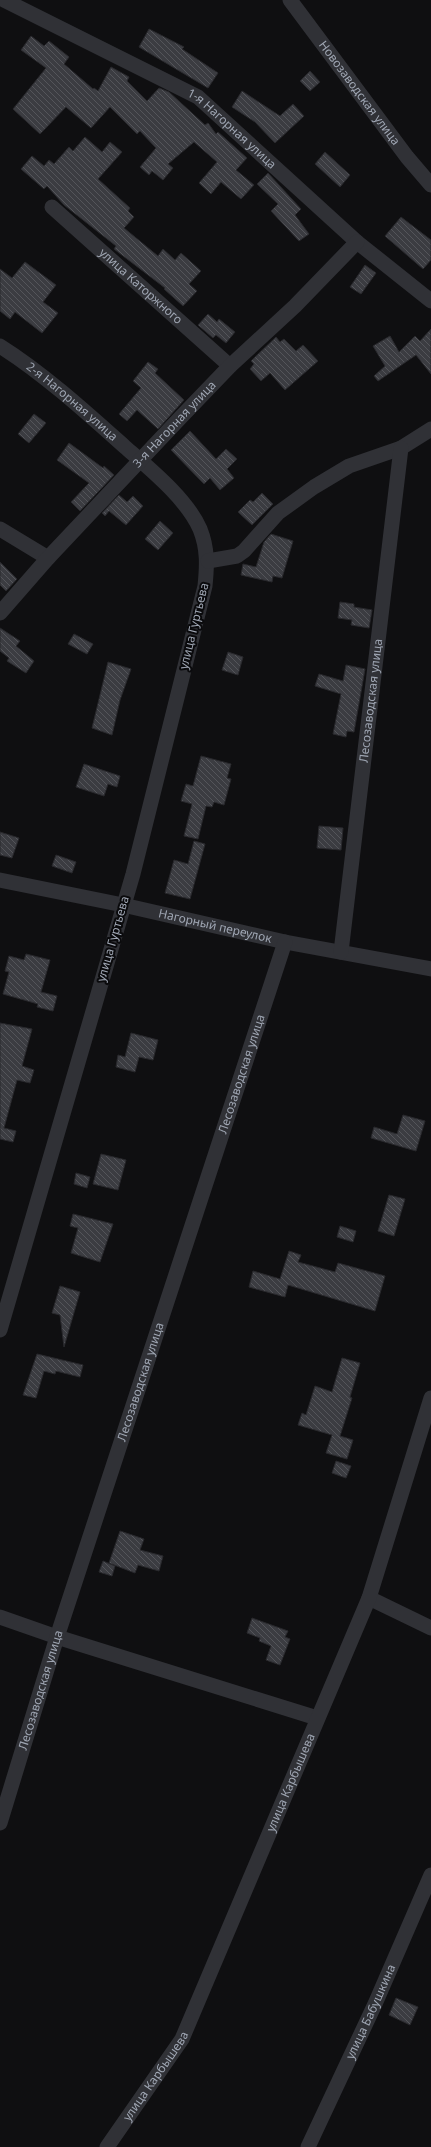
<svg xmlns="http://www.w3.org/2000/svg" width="431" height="2147" viewBox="0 0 431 2147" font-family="'Noto Sans',sans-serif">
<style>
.building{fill:url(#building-back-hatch);stroke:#29292d}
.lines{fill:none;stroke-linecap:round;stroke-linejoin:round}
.minor{stroke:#303136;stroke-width:15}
.labels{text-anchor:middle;stroke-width:4;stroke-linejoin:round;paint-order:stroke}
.street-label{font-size:12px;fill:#9fa6b3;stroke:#0a0a0c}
</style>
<defs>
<pattern id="building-back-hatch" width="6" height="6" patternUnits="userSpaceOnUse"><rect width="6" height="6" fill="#3b3c41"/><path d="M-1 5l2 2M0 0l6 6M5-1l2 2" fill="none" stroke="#54555a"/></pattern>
</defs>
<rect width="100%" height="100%" fill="#0f0f11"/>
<!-- building -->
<path class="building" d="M149,29L184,47L182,49L218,73L208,88L139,47Z
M31,36L44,46L49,41L69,57L64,64L93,89L94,88L98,91L111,67L129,77L127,81L147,101L159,88L169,92L205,125L208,123L216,134L218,132L247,158L236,170L254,185L241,199L221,182L211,194L199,183L217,162L194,142L168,164L173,168L163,180L152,171L149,175L140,167L156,148L140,131L137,134L110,107L91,128L66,107L40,134L13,109L46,68L21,50Z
M310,71L320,82L310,91L300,81Z
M242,91L280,116L293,104L304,116L275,143L255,122L232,107Z
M85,137L102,152L110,142L122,152L98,179L130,208L128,211L134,217L124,228L158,256L163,249L175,260L181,253L201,271L189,284L197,291L183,306L164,289L165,288L114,249L116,246L64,205L47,186L44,189L21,169L32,156L44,166L49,160L54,164L69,147L73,151Z
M325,152L350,175L340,187L315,164Z
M268,173L301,209L295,215L309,234L299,241L271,211L278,204L257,184Z
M401,217L431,240V260L423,269L385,236Z
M25,262L56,285L43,302L58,313L42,333L15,312L10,319L0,311V269L12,278Z
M365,265L376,273L361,294L350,287Z
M208,314L217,322L219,319L235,332L226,343L216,335L213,338L198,325Z
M431,329V374L416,355L378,381L374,376L385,366L373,346L390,336L399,352L415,336L420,341Z
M276,337L280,342L284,339L296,351L303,345L318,361L285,390L270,373L261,381L250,369L254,364L251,361Z
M148,362L158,369L155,373L184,400L158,429L137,410L127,421L119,414L141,388L133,381Z
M34,414L46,423L29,443L18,434Z
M190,431L216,459L226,449L237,459L227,469L234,478L220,490L210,478L204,484L171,450Z
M69,443L103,468L104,466L114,475L80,511L71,502L89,483L57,460Z
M262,493L273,504L252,525L238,512L250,500L253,502Z
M119,495L127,502L133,496L143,506L126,525L109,511L105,516L102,513Z
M160,521L173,533L158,550L145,539Z
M271,534L293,541L282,578L273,576L272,582L241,575L243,564L256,567L264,542Z
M0,562L17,579L6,591L0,585Z
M340,602L354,604V607L372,610L369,628L351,625L352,620L338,618Z
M0,628L20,641L16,646L34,661L26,673L7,661L9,658L0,651Z
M74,634L93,644L87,654L68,644Z
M228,652L243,657L238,675L222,670Z
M108,662L131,669L120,700L112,735L92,728Z
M346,665L365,669L354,732L347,731L346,737L333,734L341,694L315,686L319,674L343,681Z
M201,756L231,764L227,778L231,779L224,805L214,802L212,807L206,806L198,839L184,836L192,804L181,801L186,784L193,786Z
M84,764L120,776L117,787L108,784L104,796L76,787Z
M319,826L343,828L341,850L317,848Z
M0,832L19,838L12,858L0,855Z
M194,841L205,844L190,899L165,893L174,860L188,864Z
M56,855L76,862L72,873L52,866Z
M26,954L50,960L41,992L57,996L53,1011L37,1007L38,1004L3,994L9,972L5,971L9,956L24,960Z
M0,1023L32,1029L22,1066L34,1070L30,1083L17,1080L4,1128L16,1131L13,1142L0,1139Z
M131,1033L158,1040L153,1060L139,1057L135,1072L116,1067L118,1055L125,1057Z
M403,1115L425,1121L416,1151L371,1138L374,1127L397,1134Z
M101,1154L126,1160L118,1190L93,1184Z
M76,1173L90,1177L87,1188L74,1184Z
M389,1195L405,1199L394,1236L378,1231Z
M73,1214L113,1224L100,1262L71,1253L78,1228L70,1226Z
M340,1226L356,1231L353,1242L337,1237Z
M289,1251L301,1255L298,1262L335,1272L338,1263L385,1276L375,1311L288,1285L285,1297L249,1287L253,1271L280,1279Z
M60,1286L80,1292L64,1347L60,1315L52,1313Z
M37,1354L83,1365L80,1377L56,1371L55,1374L44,1371L36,1398L23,1395Z
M342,1358L360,1363L350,1397L352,1398L340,1436L353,1440L347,1459L326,1453L332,1435L298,1425L302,1413L306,1415L315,1386L332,1392Z
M336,1461L351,1466L346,1478L332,1473Z
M120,1531L144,1539L140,1550L163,1556L159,1571L138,1565L135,1573L109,1563Z
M103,1561L115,1566L112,1576L99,1572Z
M252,1618L288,1631L285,1637L290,1639L280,1665L266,1660L271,1646L259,1641L260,1638L247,1633Z
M396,1998L418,2007L410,2025L389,2015Z"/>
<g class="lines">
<!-- minor -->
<g class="minor">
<path id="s1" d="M4,0L198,97L357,242L431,301"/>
<path id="s2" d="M290,0L407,157L431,185"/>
<path id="s3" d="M52,207L230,366"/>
<path id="s4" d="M0,346C43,373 87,413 125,447C150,469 187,499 200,529C208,549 207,566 205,586L133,874L0,1330"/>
<path d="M0,529L48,558"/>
<path d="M208,561L237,556L244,551L278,513L314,487L349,466L401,448L431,429"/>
<path id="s5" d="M0,613L48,558L180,418L230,366L295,306L357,242"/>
<path id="s6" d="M0,880L123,905L285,942L431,969"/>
<path id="s7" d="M341,952L401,448"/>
<path d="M369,1598L431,1628"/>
<path d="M0,1617L57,1637L317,1718"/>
<path id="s8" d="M0,1823L57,1637L285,942"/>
<path id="s9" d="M107,2147L182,2039L369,1598L431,1398"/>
<path id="s10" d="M308,2147L375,2004L431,1875"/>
</g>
</g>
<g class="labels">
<!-- street labels -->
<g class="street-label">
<text dy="4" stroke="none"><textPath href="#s2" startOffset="116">Новозаводская улица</textPath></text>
<text dy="4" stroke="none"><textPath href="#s1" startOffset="263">1-я Нагорная улица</textPath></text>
<text dy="4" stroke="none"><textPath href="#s3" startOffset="119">улица Каторжного</textPath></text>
<text dy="4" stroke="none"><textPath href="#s4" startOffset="91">2-я Нагорная улица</textPath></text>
<text dy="4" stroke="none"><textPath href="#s5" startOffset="257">3-я Нагорная улица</textPath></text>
<text transform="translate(194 626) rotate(-76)" y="4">улица Гуртьева</text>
<text dy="4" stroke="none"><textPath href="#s7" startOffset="253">Лесозаводская улица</textPath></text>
<text dy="4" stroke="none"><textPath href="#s6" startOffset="220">Нагорный переулок</textPath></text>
<text transform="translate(113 939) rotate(-74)" y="4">улица Гуртьева</text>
<text dy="4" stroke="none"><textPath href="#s8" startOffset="787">Лесозаводская улица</textPath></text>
<text dy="4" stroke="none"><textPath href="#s8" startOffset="463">Лесозаводская улица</textPath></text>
<text dy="4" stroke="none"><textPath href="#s8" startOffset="139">Лесозаводская улица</textPath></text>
<text dy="4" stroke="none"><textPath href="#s9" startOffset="410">улица Карбышева</textPath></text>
<text dy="4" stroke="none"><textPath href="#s10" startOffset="149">улица Бабушкина</textPath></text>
<text dy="4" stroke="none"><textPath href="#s9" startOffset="86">улица Карбышева</textPath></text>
</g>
</g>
</svg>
